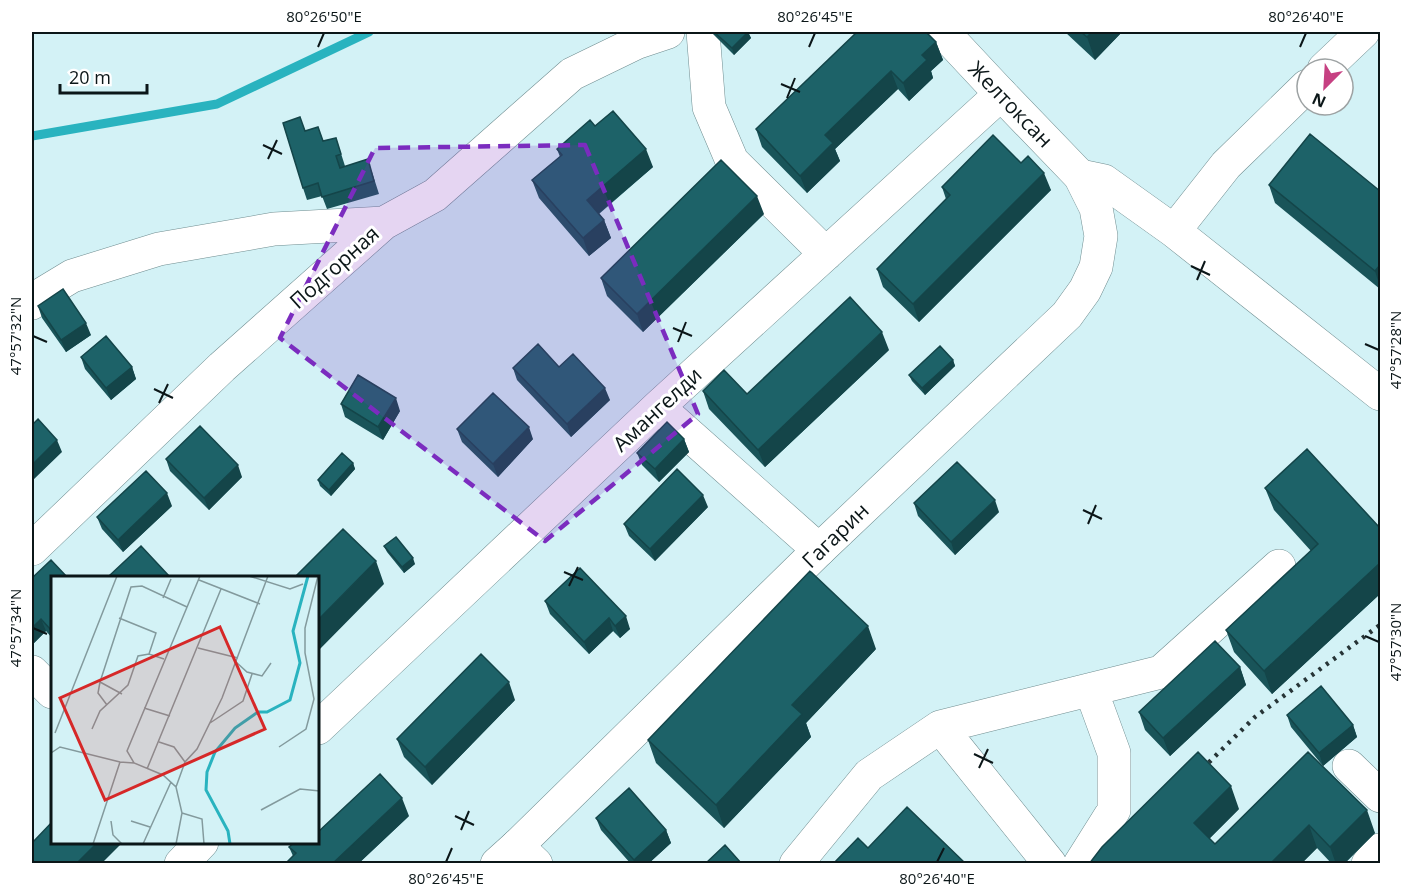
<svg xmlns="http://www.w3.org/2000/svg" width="1412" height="895" viewBox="0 0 1412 895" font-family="'Open Sans',sans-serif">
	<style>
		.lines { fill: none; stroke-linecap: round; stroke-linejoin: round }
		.stream { stroke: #29b3bf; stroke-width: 9 }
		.minor-casing { stroke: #6f8d90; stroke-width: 34 }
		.major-casing { stroke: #6f8d90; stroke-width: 34 }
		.minor { stroke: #fff; stroke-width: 33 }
		.major { stroke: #fff; stroke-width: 33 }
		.rail { stroke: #263436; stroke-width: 4.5; stroke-dasharray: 3 6; stroke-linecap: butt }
		.wall { fill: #195459 }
		.shaded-wall { fill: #144549 }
		.building { fill: #1d6268; stroke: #144549; stroke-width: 1.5 }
		.marked { fill: #7b2cbf; fill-opacity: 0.2; stroke: #7b2cbf; stroke-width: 4.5; stroke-dasharray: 12 8; stroke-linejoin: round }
		.ticks { fill: none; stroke: #0b1618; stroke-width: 2 }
		.labels { text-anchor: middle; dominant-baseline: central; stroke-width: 6; stroke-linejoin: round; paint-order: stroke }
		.street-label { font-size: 21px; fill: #0b1618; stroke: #fff }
		.inset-river { fill: none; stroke: #29b3bf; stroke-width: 3 }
		.inset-road { fill: none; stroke: #839a9d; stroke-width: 1.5 }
		.view { fill: #d62828; fill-opacity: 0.15; stroke: #d62828; stroke-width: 3 }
		.inset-edge { fill: none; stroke: #0b1618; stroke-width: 3 }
		.neatline { fill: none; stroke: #0b1618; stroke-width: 2 }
		.ticks-label { font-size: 15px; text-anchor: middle; fill: #0b1618 }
	</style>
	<rect width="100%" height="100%" fill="#d3f2f6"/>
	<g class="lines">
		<path class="stream" d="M32,136L217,104L369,32"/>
		<defs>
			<path id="minor" d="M703,32L709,107L732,161L826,254
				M1324,69L1363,32
				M1080,176L1104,181L1174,231L1226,165L1307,86
				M1174,231L1380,394
				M32,303L34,299L72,276L159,249L274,229L384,223
				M658,407L819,550
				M32,549L222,367L384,223L435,195L572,74L638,42L668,32
				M32,672L52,692
				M940,727L1050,864
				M318,728L658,407L1001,94
				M1349,766L1380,796
				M517,846L536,864
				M181,864L202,842
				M796,864L869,775L940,727L1161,672L1279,566
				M1080,864L1114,810V753L1091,690
				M1368,864L1380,850"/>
			<path id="major" d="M497,864L517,846L819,550L1067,315L1085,290L1096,267L1101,236L1096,208L1080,176L1001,94L943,32"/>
		</defs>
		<use href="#minor" class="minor-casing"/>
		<use href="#major" class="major-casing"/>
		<use href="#minor" class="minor"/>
		<use href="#major" class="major"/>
		<path class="rail" d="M1196,775L1255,717L1380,625"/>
	</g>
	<path class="wall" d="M712,32H748L751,38L734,55L713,34Z
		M1065,32H1122L1095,60Z
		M936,42L943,60L931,71L933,78L909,101L898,89L835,149L840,161L807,193L762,147L756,129Z
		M595,126L653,167L599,214L604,220L611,238L589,256L539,198L532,180L560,157L557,149Z
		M305,131L323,141L336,138L345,166L372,172L379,194L327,209L322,196L307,200L303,188Z
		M1021,163L1051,190L919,322L883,287L877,269L946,199L942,187Z
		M1269,185L1380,191V289L1275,203Z
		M764,214L643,332L607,296L601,278Z
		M38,306L91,335L66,352L42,318Z
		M889,350L765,467L709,409L703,391L747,394Z
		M81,357L132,367L136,379L111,400L85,369Z
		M953,360L955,366L925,395L912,381L909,375Z
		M559,367L610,400L571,437L517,380L513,368Z
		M341,404L400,411L383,440L345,417Z
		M457,429L533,439L498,477L462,442Z
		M684,439L689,452L659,482L642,465L637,453Z
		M166,459L242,477L209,510L170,471Z
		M353,463L355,469L331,496L320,486L318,480Z
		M1265,488L1380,528V594L1272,694L1234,652L1226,630L1311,551L1274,510Z
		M914,503L999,512L955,555L918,516Z
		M172,506L123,552L102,529L97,517Z
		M708,507L655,561L629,536L624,524Z
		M384,546L415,564L404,573L387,552Z
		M580,568L630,629L620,638L613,631L589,654L550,614L545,601Z
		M52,577V638L46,631L32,645Z
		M876,649L806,723L811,737L724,828L656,763L648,740Z
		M1240,667L1246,685L1170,756L1145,730L1139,712Z
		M515,700L432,785L404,757L397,739Z
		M1287,715L1353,725L1357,737L1323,766L1291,727Z
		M1308,752L1375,833L1344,864H1332L1317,848L1301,864H1089L1239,809L1209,839L1215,844Z
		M409,816L358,864H285L293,856L289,847Z
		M596,818L666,830L671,843L648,864H631L601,830Z"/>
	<path class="shaded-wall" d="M748,32L751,38L734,55L732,48Z
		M1092,32H1122L1095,60L1087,37Z
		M936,42L943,60L931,71L933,78L909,101L903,83L922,55Z
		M891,71L898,89L835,149L840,161L807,193L800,176L825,135Z
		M646,149L653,167L593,218L587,200Z
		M1044,173L1051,190L919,322L913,304Z
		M757,196L764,214L643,332L637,314Z
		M604,220L611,238L589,256L583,238Z
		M1380,265V287L1375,271Z
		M86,323L91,335L66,352L61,340Z
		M882,332L889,350L765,467L758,450Z
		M953,360L955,366L925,395L922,388Z
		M132,367L136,379L111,400L106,388Z
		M605,388L610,400L571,437L567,424Z
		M396,398L400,411L383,440L378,427Z
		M529,427L533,439L498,477L493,464Z
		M684,439L689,452L659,482L655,469Z
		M57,440L62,452L32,481V465Z
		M353,463L355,469L331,496L329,490Z
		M238,465L242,477L209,510L204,498Z
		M167,493L172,506L123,552L118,540Z
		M703,495L708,507L655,561L650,549Z
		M995,500L999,512L955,555L951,542Z
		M413,558L415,564L404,573L402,567Z
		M376,561L384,584L318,651V620Z
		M1380,563V594L1272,694L1264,671Z
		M626,616L630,629L620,638L615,626Z
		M609,618L613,631L589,654L584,642Z
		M41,619L46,631L32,645V628Z
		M868,626L876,649L806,723L811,737L724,828L716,805L792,705Z
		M1240,667L1246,685L1170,756L1163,738Z
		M509,682L515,700L432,785L425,767Z
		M1353,725L1357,737L1323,766L1319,753Z
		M1231,786L1239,809L1202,846L1194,823Z
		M402,798L409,816L358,864H332Z
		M1367,810L1375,833L1344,864H1336L1330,847Z
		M1309,825L1317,848L1301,864H1270Z
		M666,830L671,843L648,864H635L634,860Z
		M97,843H122L101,864H76Z"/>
	<path class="building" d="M714,32H748L732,48Z
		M857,32H926L936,42L922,55L927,60L903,83L891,71L825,135L833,143L800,176L756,129Z
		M1081,32H1092L1087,37Z
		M613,111L646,149L587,200L604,220L583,238L532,180L562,155L557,149L590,120L595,126Z
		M300,117L305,131L318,127L323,141L336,138L341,154L336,156L340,168L368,159L374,181L322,197L318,183L303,188L283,123Z
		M1310,134L1380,191V265L1375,271L1269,185Z
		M993,135L1021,163L1028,156L1044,173L913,304L877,269L950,195L942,187Z
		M721,160L757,196L637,314L601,278Z
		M63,289L86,323L61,340L38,306Z
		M850,297L882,332L758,450L703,391L724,370L747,394Z
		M106,336L132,367L106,388L81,357Z
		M538,344L559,367L573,354L605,388L567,424L513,368Z
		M940,346L953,360L922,388L909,375Z
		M358,375L396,398L378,427L341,404Z
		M493,393L529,427L493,464L457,429Z
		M38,419L57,440L32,465V425Z
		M667,422L684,439L655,469L637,453Z
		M200,426L238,465L204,498L166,459Z
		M1307,449L1380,528V563L1264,671L1226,630L1318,544L1265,488Z
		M342,453L353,463L329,490L318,480Z
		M957,462L995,500L951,542L914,503Z
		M677,469L703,495L650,549L624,524Z
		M146,471L167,493L118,540L97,517Z
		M343,529L376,561L318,620V577H295Z
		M396,537L413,558L402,567L384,546Z
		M141,546L170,577H110L109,576Z
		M51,560L67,577H52V631L41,619L32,628V578Z
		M580,568L626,616L615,626L609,618L584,642L545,601Z
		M810,571L868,626L792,705L802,714L716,805L648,740Z
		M1215,641L1240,667L1163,738L1139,712Z
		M481,654L509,682L425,767L397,739Z
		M1321,686L1353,725L1319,753L1287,715Z
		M1198,752L1231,786L1194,823L1215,844L1308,752L1367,810L1330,847L1309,825L1270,864H1089L1102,847Z
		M380,774L402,798L332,864H285L296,853L289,847L294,843H318V832Z
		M629,788L666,830L634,860L596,818Z
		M907,807L966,864H833L858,838L868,848Z
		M52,822V843H97L76,864H32V843Z
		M725,845L741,863L740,864H705Z"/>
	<path class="marked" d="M585,145L698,414L545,541L280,338L375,148Z"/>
	<path class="ticks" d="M318,47L324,33M809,47L815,33M1300,47L1306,33M781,84L800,92M787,98L795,78M263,145L282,154M268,159L277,140M1191,266L1210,275M1197,280L1205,261M673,328L692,336M33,336L47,342M678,342L686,322M1365,344L1379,350M154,389L173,398M159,403L168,384M1083,510L1102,519M1088,524L1096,505M564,572L583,580M569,586L578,567M33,628L47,634M1365,636L1379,642M974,754L993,763M979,768L988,749M455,816L474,825M461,830L469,811M446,862L452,848M937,862L944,848"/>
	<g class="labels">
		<g class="street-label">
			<text transform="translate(1011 104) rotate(46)">Желтоксан</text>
			<text transform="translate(334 267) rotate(-42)">Подгорная</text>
			<text transform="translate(657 409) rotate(-43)">Амангелди</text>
			<text transform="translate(835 535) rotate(-44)">Гагарин</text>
		</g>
	</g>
	<g transform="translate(51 576)">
		<rect width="268" height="268" fill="#d3f2f6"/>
		<path class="inset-river" d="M179,268L177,255L155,214L156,196L164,176L184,152L207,136H216L239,124L249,87L242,55L257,0"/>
		<path class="inset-road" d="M198,0L239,13L252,8M148,4L209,28M112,22L120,3M68,42L105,57L98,78M147,72L187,82M185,86L196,96L211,100L220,87M49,106L71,118M56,129L47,117L49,106L80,11L91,10L136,31M93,132L119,140M159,147L192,125L201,98M41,153L49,135L77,109L87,80L98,78L113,83M4,157L66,0M108,166L123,171L134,186M228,171L255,153L263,123L254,77V52L267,0M0,177L9,171L69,186M96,193L170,13M125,211L134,186L146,173L171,122L217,0M210,234L249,213L269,215M131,237L151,243L153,268M60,245L62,259L71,268M80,245L99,251M42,268L69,186L83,187M92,268L120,206M125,268L131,237L125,211L112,199L83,187L76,175L149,0"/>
		<path class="view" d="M169,51L214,153L54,224L9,122Z"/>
		<rect width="268" height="268" class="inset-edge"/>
	</g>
	<rect width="1412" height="895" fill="none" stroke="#ffffff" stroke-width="66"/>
	<g transform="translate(1325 87) rotate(204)"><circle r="28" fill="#ffffff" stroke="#9da2a3" stroke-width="1.5"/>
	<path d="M0-4.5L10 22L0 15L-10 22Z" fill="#c64082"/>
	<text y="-9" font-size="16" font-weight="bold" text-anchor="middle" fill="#0b1618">N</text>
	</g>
	<path d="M60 84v9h87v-9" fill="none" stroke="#0b1618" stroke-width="3"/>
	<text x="69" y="84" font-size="18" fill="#0b1618" stroke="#ffffff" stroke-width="4.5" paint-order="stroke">20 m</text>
	<rect x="33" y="33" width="1346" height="829" class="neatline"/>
	<g class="ticks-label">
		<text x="324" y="22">80°26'50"E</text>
		<text x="815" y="22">80°26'45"E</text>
		<text x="1306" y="22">80°26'40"E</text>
		<text transform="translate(16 336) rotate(-90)" y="5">47°57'32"N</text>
		<text transform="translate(1396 350) rotate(-90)" y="5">47°57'28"N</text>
		<text transform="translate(16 628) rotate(-90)" y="5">47°57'34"N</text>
		<text transform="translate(1396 642) rotate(-90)" y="5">47°57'30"N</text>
		<text x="446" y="884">80°26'45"E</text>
		<text x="937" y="884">80°26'40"E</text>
	</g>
</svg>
